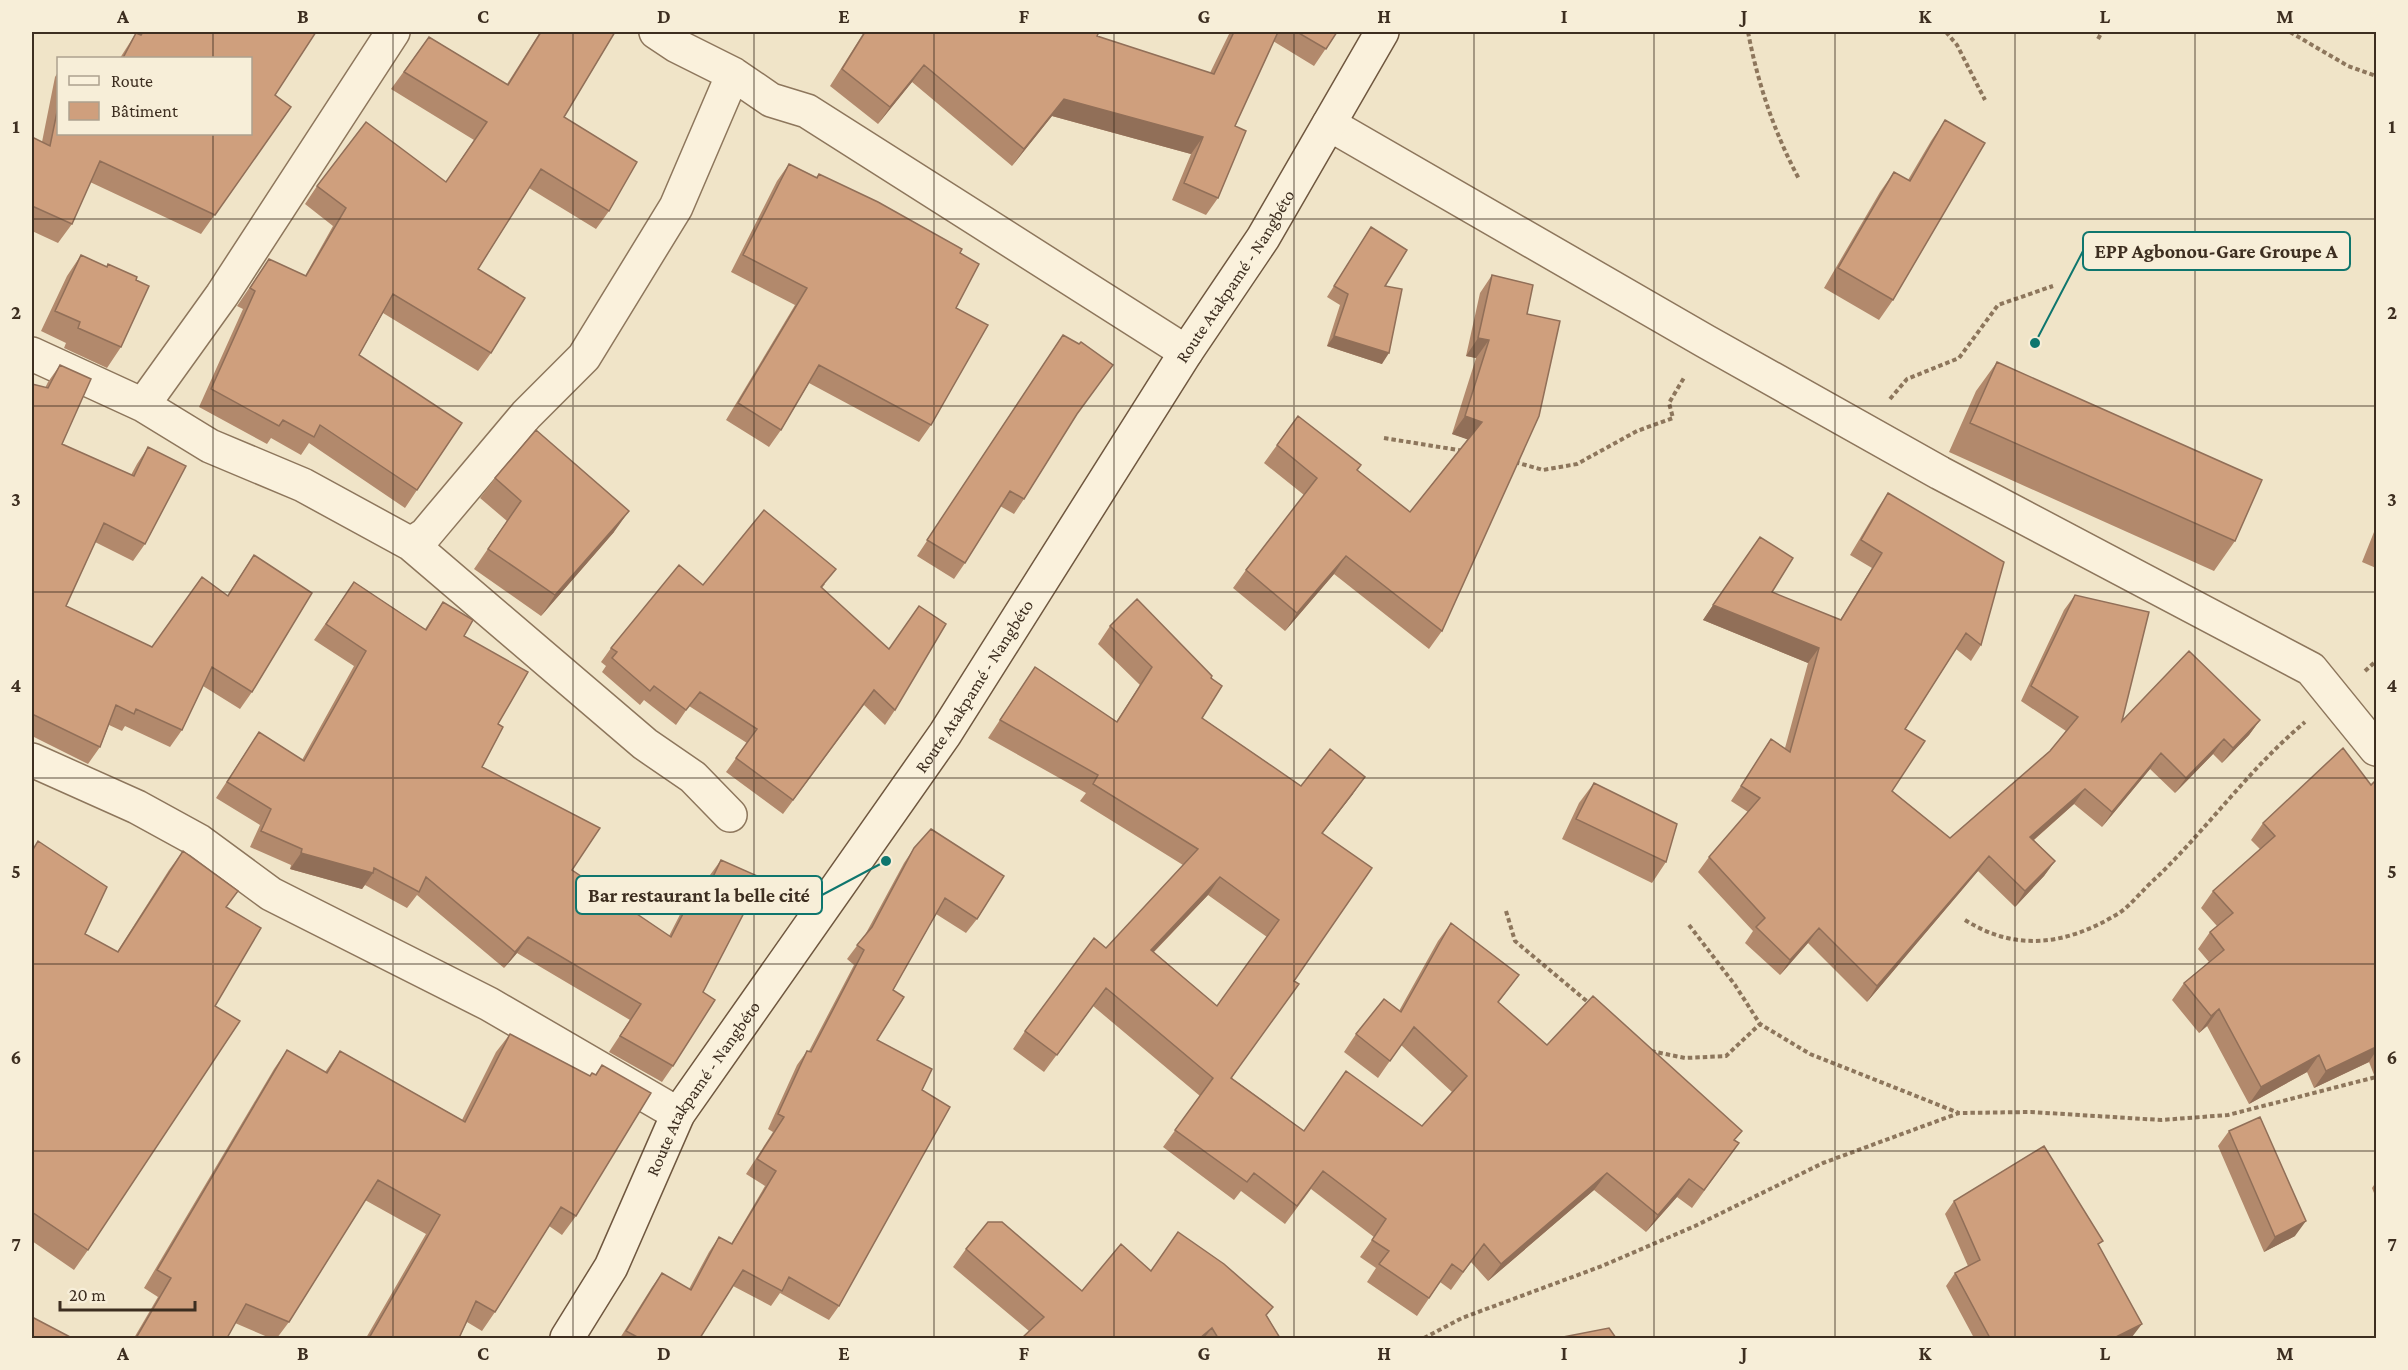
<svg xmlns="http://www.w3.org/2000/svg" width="2408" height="1370" viewBox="0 0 2408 1370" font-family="'Crimson Pro',serif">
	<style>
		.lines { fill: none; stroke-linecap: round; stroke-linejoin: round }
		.street-casing { stroke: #8d765c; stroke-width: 36 }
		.secondary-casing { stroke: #6f573f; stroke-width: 36 }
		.path { stroke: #8d765c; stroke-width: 4; stroke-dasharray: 4.5 3; stroke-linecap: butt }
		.street { stroke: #faf1dc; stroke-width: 33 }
		.secondary { stroke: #faf1dc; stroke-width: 33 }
		.wall { fill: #b2896c; fill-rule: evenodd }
		.shaded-wall { fill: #916f58 }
		.building { fill: #cf9f7d; stroke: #916f58; stroke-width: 1.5; fill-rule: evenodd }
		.grid { fill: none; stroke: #3d2e20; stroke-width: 1.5; stroke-opacity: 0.55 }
		.labels { text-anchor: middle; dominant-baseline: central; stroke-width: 4.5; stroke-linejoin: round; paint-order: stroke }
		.street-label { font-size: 18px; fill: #3d2e20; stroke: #f7eed8 }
		.leader { fill: none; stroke: #0f766e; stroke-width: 2 }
		.callout-dot { fill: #0f766e; stroke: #f7eed8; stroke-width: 2 }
		.callout { fill: #f7eed8; stroke: #0f766e; stroke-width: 2 }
		.callout-label { font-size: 20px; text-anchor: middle; font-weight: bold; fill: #3d2e20 }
		.neatline { fill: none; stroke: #3d2e20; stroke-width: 2 }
		.grid-label { font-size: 20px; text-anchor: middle; font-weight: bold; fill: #3d2e20 }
	</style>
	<rect width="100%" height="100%" fill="#f0e4c8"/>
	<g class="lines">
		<defs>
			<path id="street" d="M656,32L677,46L733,74L771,100L807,111L1186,352
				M1329,124L1705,341L1940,473L2311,669L2376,749
				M32,354L143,405L210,446L303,485L411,544L645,744L693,777L730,815
				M143,405L222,295L393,32
				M411,544L425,535L526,415L584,357L676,207L733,74
				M32,760L137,807L199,841L271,894L489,1004L678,1114"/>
			<g id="secondary">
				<path id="s1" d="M567,1338L611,1267L678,1114L945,734L1186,352L1263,238L1382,32"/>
			</g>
		</defs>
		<use href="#street" class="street-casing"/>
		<use href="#secondary" class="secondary-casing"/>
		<path class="path" d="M1748,32C1758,84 1774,132 1799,179
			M1946,32L1957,45L1985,100
			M2290,32L2348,66L2376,76
			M2098,39L2102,32
			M1890,399L1907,379L1959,358L1998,305L2053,286
			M1384,438L1464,451
			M1515,462L1543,470L1577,464L1637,431L1673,418L1669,403L1685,376
			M2365,671L2376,661
			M1506,911L1515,941L1589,1003
			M1965,920C2016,952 2065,945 2116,915C2130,907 2143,889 2156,878C2208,828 2250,768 2305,722
			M1689,925L1735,985L1760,1024L1810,1054L1959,1113
			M1651,1051L1685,1058L1726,1056L1760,1024
			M1424,1338L1462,1318L1602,1266L1695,1226L1823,1163L1959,1113L2031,1112L2161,1120L2228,1115L2376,1077"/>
		<use href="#street" class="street"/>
		<use href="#secondary" class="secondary"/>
	</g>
	<path class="wall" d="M140,32H316L275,95L291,107L201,234L90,182L72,224L58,243L32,231V137L42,142L55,77L58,72V134L250,58H120L136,33L139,34Z
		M540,32H615L564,117L609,211L596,229L529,188L478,269L491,353L478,371L383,313L359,355L417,490L405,508L309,443L301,455L271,438L267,444L199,407L243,309L237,306L269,259L305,276L333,226L305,204L317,186L446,182L474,140L391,89L429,37L507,84Z
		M864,32H1099L1097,36L1210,73L1230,32H1337L1314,66L1273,41L1235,126L1218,198L1206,215L1172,200L1191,154L1052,116L1012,166L912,82L878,124L830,86Z
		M1945,120L1893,300L1879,320L1824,288L1880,192L1894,172L1908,180L1931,141Z
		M789,164L816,177L819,174L960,253L956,308L931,425L919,442L809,383L781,430L769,447L726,420L795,305L731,272L777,181Z
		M1371,227L1385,286L1382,364L1327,346L1340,305L1327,297Z
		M81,255L106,267L108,264L136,280L121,347L107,368L64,348L66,343L41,331L67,276Z
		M1492,275L1533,285L1442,631L1429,649L1334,574L1285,631L1233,588L1246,570L1304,495L1264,463L1298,416L1357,470L1410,512L1468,439L1452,434L1476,358L1466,356L1480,293Z
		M1063,335L1074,418L1024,499L1014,514L1000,506L965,563L954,579L917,556Z
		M1997,362L2235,541L2214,571L1949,452L1976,391Z
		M60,365L62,444L131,475L137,464L148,447L145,544L133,561L95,542L66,606L152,647L227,596L254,555L252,692L240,709L203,686L182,730L170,747L125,726L122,731L109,725L100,747L88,764L32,736V384L45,388L48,382Z
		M495,478L614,532L541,616L474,569L507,521L480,498Z
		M1888,493L1981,645L1971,661L1956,649L1905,729L1892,791L1950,838L2050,751L2066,731L2021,701L2064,610L2075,595L2122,721L2260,720L2249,735L2222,763L2213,754L2175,793L2150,769L2102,827L2074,804L2034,840L2055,861L2044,876L2015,907L1978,871L1867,1002L1808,943L1780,975L1745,943L1753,931L1698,872L1709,857L1748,812L1731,801L1761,755L1771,739L1785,748L1808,663L1703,620L1760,537L1772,592L1840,620L1872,568L1850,555L1878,508Z
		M2376,527V568L2362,562Z
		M354,582L425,629L443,602L464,636L498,724L482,767L572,870L669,936L690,895L701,879L707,882L710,875L721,860L703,992L673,1066L662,1082L609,1052L630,1020L517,953L504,968L417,895L407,908L365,885L362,889L290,869L291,865L250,847L260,825L216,798L259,732L302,760L354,666L314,640Z
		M825,584L822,588L895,710L885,725L864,705L783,814L726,772L747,743L689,706L676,725L644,700L640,705L602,672L606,666L601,662L611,648L703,585Z
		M1110,626L1211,679L1202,718L1301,786L1353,794L1322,833L1294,981L1232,1078L1304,1131L1422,1126L1452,1092L1401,1045L1378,1078L1344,1052L1356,1034L1399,1011L1438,941L1451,923L1519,975L1498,1003L1547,1045L1735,1141L1726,1161L1692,1208L1677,1197L1646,1232L1594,1190L1488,1281L1471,1262L1451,1290L1440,1282L1417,1316L1367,1282L1376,1268L1360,1257L1374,1237L1311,1189L1285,1224L1241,1191L1234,1200L1163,1147L1200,1096L1093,1006L1044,1072L1013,1049L1025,1031L1106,948L1183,865L1080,801L1086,793L988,738L1035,667L1116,722L1140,685L1098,644ZM1208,895L1267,937L1217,1006L1154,952Z
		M2376,780V1080L2369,1062L2314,1088L2307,1072L2249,1104L2207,1026L2199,1033L2172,1000L2184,983L2209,962L2198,949L2210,932L2217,926L2201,908L2213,891L2260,849L2251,840L2263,823L2371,785Z
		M1594,783L1666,862L1652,883L1562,839L1579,803Z
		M914,848L977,919L966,933L936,914L893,990L877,1040L922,1090L839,1306L829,1320L780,1293L771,1306L733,1286L700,1338H620L652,1287L662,1273L689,1289L709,1252L719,1237L731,1244L765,1186L746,1174L773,1132L768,1129L797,1065L807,1051H809L854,965L847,959L865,935L904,863Z
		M32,850L85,934L117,952L169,870L183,851L227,907L215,1006L88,1250L74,1270L32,1241Z
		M510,1034L590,1076L595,1075L602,1065L576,1216L562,1235L549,1226L495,1312L482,1331L467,1322L459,1338H366L426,1234L365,1200L289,1322L277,1338H270L235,1323L227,1338H134L158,1297L144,1288L274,1069L287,1050L325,1072L340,1051L462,1120L496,1052Z
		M2229,1131L2295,1236L2264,1252L2218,1146Z
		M2376,1182V1198L2372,1188Z
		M1954,1201L2099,1246L2132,1337L2130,1338H1974L1946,1286L1955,1273L1968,1266L1945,1214Z
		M966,1249L1082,1291L1151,1271L1267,1316L1280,1338H1022L1029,1331L953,1267Z"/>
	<path class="shaded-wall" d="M924,65L912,82L878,124L890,107Z
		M1064,99L1203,137L1191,154L1052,116L1012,166L1024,149Z
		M1334,336L1389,353L1382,364L1327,346Z
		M1478,338L1489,340L1476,358L1466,356Z
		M1465,416L1482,422L1469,440L1452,434Z
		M629,511L614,532L541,616L555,595Z
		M1346,556L1334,574L1285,631L1297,613Z
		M1713,605L1819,648L1808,663L1703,620Z
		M2260,720L2249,735L2222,763L2233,748Z
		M2224,739L2213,754L2175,793L2186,778Z
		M2161,753L2150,769L2102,827L2112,812Z
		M1365,777L1353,794L1309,851L1322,833Z
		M2085,789L2074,804L2020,852L2030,837Z
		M301,853L373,873L362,889L290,869Z
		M1989,856L1978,871L1867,1002L1877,986Z
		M2055,861L2044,876L2015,907L2025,891Z
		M1220,877L1208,895L1139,967L1151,950Z
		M1819,928L1808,943L1780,975L1790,960Z
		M528,937L517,953L504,968L515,952Z
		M2219,1009L2207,1026L2199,1033L2211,1016Z
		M2376,1047V1051L2369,1062L2314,1088L2326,1071Z
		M2319,1055L2307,1072L2249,1104L2261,1087Z
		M1607,1173L1594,1190L1488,1281L1501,1264Z
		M1689,1179L1677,1197L1646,1232L1658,1215Z
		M2306,1221L2295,1236L2264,1252L2275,1237Z
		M2142,1324L2132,1337L2130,1338H2114Z
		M1212,1328L1204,1338H1200Z"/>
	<path class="building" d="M143,32H316L275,95L291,107L215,215L100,161L72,224L32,206V137L50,146L58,107V134H250V58H123L136,33L141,35Z
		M541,32H615L564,117L637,162L609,211L541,169L478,269L525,298L491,353L393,294L359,355L462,423L417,490L320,425L314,437L283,420L279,426L211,389L255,291L250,288L269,259L306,276L346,208L317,186L366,122L446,182L487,122L404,72L429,37L508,85Z
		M865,32H1099L1097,36L1214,74L1234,32H1278L1235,126L1246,131L1218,198L1184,183L1203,137L1064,99L1024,149L924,65L890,107L842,69Z
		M1297,32H1337L1326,49Z
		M1945,120L1985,143L1893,300L1838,268L1894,172L1910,181Z
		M789,164L817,178L819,174L878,202L962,249L960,253L979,264L956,308L988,325L931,425L819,365L781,430L738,403L807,288L743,255Z
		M1371,227L1407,250L1385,286L1402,289L1389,353L1334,336L1348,294L1334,286Z
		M81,255L107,267L108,264L137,277L136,280L149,286L121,347L78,328L80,322L55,311Z
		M1492,275L1533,285L1527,314L1560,321L1539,416L1442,631L1346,556L1297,613L1246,570L1317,478L1277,445L1298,416L1361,465L1357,470L1410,512L1482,422L1465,416L1489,340L1478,338Z
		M1063,335L1079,344L1081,342L1113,365L1077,414L1024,499L1010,491L965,563L927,540Z
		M1997,362L2262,480L2235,541L1970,423Z
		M60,365L91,379L62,444L134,476L148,447L186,466L145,544L104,523L66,606L152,647L202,577L228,596L254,555L312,593L252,692L212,667L182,730L136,709L134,714L116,705L100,747L32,714V384L48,388Z
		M536,430L629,511L555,595L488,549L521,501L495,478Z
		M1888,493L2004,562L1981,645L1966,633L1905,729L1925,741L1892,791L1950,838L2050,751L2078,717L2031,686L2075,595L2149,612L2122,721L2189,651L2260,720L2233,748L2224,739L2186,778L2161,753L2112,812L2085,789L2030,837L2055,861L2025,891L1989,856L1877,986L1819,928L1790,960L1756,927L1765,918L1709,857L1760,798L1741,786L1771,739L1790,752L1819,648L1713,605L1760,537L1793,558L1772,592L1841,620L1882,553L1861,540Z
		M764,510L836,569L821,587L889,649L919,606L946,624L895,710L874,690L793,800L736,758L757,729L700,692L686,710L654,686L650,691L612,658L617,652L611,648L679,565L703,585Z
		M354,582L426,630L443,602L473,620L464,636L528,672L498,724L503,727L482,767L600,828L572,870L671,937L701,879L710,883L721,860L762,878L703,992L715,1000L673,1066L620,1036L641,1004L528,937L515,952L426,877L419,892L374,868L373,873L301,853L302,849L261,831L271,809L227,782L259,732L304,761L366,651L326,624Z
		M1137,599L1212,676L1211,678L1222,686L1202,718L1301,786L1330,749L1365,777L1322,833L1372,868L1294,981L1299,984L1231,1078L1304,1131L1346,1071L1422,1126L1467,1076L1414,1027L1390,1061L1356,1034L1384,999L1401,1012L1451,923L1519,975L1498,1002L1547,1045L1593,996L1742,1131L1734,1140L1739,1143L1704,1190L1689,1179L1658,1215L1607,1173L1501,1264L1484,1244L1463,1272L1452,1264L1429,1298L1379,1264L1389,1251L1372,1240L1386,1219L1323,1171L1297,1206L1254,1173L1247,1182L1175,1130L1213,1078L1106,988L1057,1055L1025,1031L1094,938L1106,948L1198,849L1093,784L1098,775L1000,720L1035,667L1117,722L1152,667L1110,626ZM1220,877L1279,920L1217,1006L1151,950Z
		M2343,748L2371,785L2376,780V1047L2326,1071L2319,1055L2261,1087L2219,1009L2211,1016L2184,983L2224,950L2210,932L2233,913L2213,891L2275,836L2263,823Z
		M1594,783L1677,824L1666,862L1576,819Z
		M931,829L1004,876L977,919L945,898L893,990L904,997L877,1040L932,1069L922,1090L950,1107L839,1306L789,1277L782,1291L743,1270L700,1338H639L626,1331L662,1273L691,1290L719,1237L732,1244L776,1171L757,1159L784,1117L778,1114L807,1051L811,1052L864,950L857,945L872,927L914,848Z
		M38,841L107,887L85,934L118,952L183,851L238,891L226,907L261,928L215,1006L240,1021L88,1250L32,1212V851Z
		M510,1034L590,1076L592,1073L596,1075L602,1065L651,1093L576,1216L561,1207L495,1312L476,1301L459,1338H369L440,1215L378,1180L289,1322L246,1304L227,1338H136L171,1278L157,1270L287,1050L327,1073L340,1051L465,1122Z
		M2260,1117L2306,1221L2275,1237L2229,1131Z
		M2044,1146L2103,1241L2098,1244L2142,1324L2114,1338H1990L1955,1273L1980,1260L1954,1201Z
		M988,1222H1002L1082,1291L1121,1244L1151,1271L1178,1232L1224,1264L1273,1307L1266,1315L1280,1338H1218L1212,1328L1200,1338H1022L1044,1317L966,1249Z
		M32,1317L72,1338H32Z
		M1609,1328L1616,1338H1558Z"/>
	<path class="grid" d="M213,32V58M393,32V1338M573,32V1338M754,32V1338M934,32V1338M1114,32V1338M1294,32V1338M1474,32V1338M1654,32V1338M1835,32V1338M2015,32V1338M2195,32V1338M213,134V1338M32,219H2376M32,406H2376M32,592H2376M32,778H2376M32,964H2376M32,1151H2376"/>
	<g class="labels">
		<g class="street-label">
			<text stroke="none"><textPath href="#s1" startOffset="1257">Route Atakpamé - Nangbéto</textPath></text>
			<text stroke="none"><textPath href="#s1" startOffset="771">Route Atakpamé - Nangbéto</textPath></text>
			<text stroke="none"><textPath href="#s1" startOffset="285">Route Atakpamé - Nangbéto</textPath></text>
		</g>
	</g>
	<path class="leader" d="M2035 343L2083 251M886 861L822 895"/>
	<g class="callout-dot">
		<circle cx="2035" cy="343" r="6"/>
		<circle cx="886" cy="861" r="6"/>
	</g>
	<g class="callout">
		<rect x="2083" y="232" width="267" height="38" rx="6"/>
		<rect x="576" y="876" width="246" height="38" rx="6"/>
	</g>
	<g class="callout-label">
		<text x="2216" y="258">EPP Agbonou-Gare Groupe A</text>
		<text x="699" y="902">Bar restaurant la belle cité</text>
	</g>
	<rect width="2408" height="1370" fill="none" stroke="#f7eed8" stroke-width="66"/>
	<rect x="57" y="57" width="195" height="78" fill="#f7eed8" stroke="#ada18e" stroke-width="1.5"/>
	<rect x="69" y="76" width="30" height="9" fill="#faf1dc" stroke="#ada18e" stroke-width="1.5"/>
	<text x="111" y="87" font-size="18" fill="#3d2e20">Route</text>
	<rect x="69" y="102" width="30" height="18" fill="#cf9f7d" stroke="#ada18e" stroke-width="1.5"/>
	<text x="111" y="117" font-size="18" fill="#3d2e20">Bâtiment</text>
	<path d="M60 1301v9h135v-9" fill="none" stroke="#3d2e20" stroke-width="3"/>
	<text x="69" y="1301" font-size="18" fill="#3d2e20" stroke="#f7eed8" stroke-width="4.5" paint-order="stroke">20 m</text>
	<rect x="33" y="33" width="2342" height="1304" class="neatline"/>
	<g class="grid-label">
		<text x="123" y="23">A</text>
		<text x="303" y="23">B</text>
		<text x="483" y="23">C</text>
		<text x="664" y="23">D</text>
		<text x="844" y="23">E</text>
		<text x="1024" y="23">F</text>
		<text x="1204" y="23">G</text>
		<text x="1384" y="23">H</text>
		<text x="1564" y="23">I</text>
		<text x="1744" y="23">J</text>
		<text x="1925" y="23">K</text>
		<text x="2105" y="23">L</text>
		<text x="2285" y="23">M</text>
		<text x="16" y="133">1</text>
		<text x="2392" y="133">1</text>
		<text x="16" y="319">2</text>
		<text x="2392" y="319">2</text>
		<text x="16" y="506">3</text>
		<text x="2392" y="506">3</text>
		<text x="16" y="692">4</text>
		<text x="2392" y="692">4</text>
		<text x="16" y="878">5</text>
		<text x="2392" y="878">5</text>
		<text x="16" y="1064">6</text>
		<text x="2392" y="1064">6</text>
		<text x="16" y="1251">7</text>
		<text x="2392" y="1251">7</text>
		<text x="123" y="1360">A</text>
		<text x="303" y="1360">B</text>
		<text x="483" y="1360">C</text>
		<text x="664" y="1360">D</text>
		<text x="844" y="1360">E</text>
		<text x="1024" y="1360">F</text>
		<text x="1204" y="1360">G</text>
		<text x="1384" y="1360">H</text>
		<text x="1564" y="1360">I</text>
		<text x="1744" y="1360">J</text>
		<text x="1925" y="1360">K</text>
		<text x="2105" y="1360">L</text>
		<text x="2285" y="1360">M</text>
	</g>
</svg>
